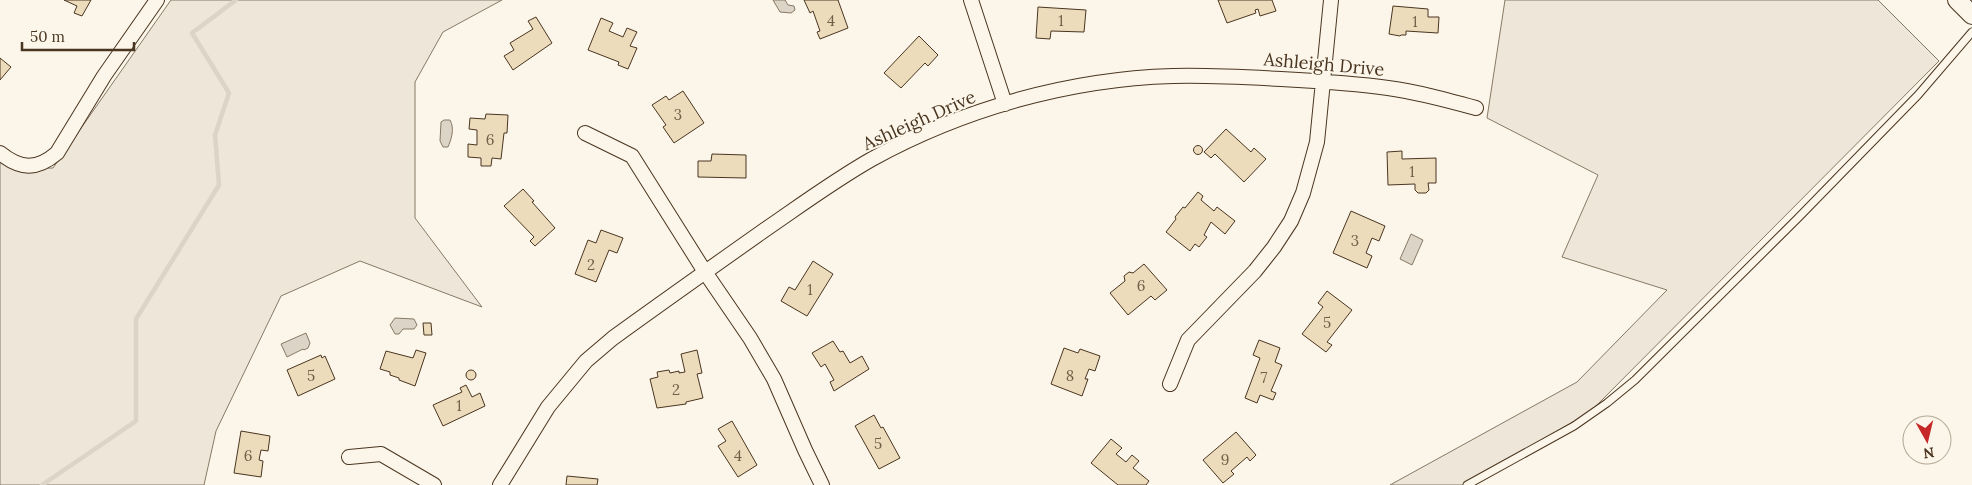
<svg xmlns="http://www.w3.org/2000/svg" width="1972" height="485" viewBox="0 0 1972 485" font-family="Lora,serif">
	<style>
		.green { fill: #ede6d9; stroke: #887966 }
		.water { fill: #dcd4c6; stroke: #887966 }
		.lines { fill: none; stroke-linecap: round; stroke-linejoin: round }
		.stream { stroke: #dcd4c6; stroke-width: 4.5 }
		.building { fill: #ecdcbc; stroke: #4a3520 }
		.service-casing { stroke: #4a3520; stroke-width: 9 }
		.minor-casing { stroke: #4a3520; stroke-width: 16 }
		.tertiary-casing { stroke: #4a3520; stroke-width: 20 }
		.service { stroke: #fbf6e9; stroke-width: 7 }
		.minor { stroke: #fbf6e9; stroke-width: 14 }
		.tertiary { stroke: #fbf6e9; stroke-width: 18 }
		.labels { text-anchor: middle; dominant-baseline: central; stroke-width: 4; stroke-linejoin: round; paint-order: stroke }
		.number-label { font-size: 15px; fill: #725f47 }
		.street-label { font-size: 18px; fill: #4a3520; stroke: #fbf6e9 }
	</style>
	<rect width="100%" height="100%" fill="#fbf6e9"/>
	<path class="green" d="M171,0H502L443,32L415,82V218L482,307L360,261L281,296L216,431L204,485H0V154L19,169L53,168Z
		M1505,0H1878L1939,61L1590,412L1464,485H1390L1577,382L1667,290L1562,257L1598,175L1487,118Z"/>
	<path class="water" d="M773,0H785L788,5L794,6L795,10L791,13L780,12Z
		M444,120H450C455,129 451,140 448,147H443L440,141L441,122Z
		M1411,234L1423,240L1412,265L1400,259Z
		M395,318L414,319L417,325L414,329H403L399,334H395L390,325Z
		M306,333L310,343L308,348L304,350L303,349L287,357L281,344Z"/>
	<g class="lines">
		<path class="stream" d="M42,485L136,421V319L219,185L215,135L229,93L192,33L236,0"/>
	</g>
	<path class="building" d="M64,0H91L82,16L74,13L77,6Z
		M804,0H838L848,28L820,39L817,32L820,31L813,11L810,13Z
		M1218,0H1272L1276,11L1260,16L1258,9L1255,10L1256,13L1227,23Z
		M1393,6L1428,9V17H1439L1438,33L1406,31V35H1401L1400,36L1389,34Z
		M1038,7L1086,10L1084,32L1051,31L1050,39L1036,38Z
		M536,17L552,43L513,70L504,56L514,50L510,43L533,29L528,21Z
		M601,18L613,23L609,31L623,37L627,28L637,32L630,46L637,48L628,69L618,65L619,62L588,50Z
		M919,36L938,55L928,66L925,63L901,88L884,73Z
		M0,58L11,67L0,80Z
		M683,91L704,123L674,143L663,127L666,125L652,105L666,96L669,100Z
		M486,114L508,115L507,133H504L501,159L492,158L491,166H481V158L468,157V144L477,145V130L469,129L470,118L485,119Z
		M1226,129L1251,152L1254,148L1266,159L1244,182L1215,154L1211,158L1204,152Z
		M1193.5 150a4.5 4.5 0 1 1 9 0a4.5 4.5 0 1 1-9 0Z
		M1402,151V159L1436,158V183H1428L1429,190L1426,193H1418L1415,190V184L1388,185L1387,152Z
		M712,154L746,155V178L698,177V161H711Z
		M523,189L534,201L532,202L555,228L535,246L530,241L534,237L504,206Z
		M1198,192L1203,196L1201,200L1214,211L1217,207L1235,221L1225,234L1211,222L1204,235L1207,237L1199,247L1195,244L1190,251L1166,232L1176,219L1175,217L1183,207L1185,208Z
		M1351,211L1385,226L1379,241L1372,238L1366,253L1372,256L1367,268L1333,253Z
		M601,230L623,238L617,253L609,250L596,282L575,274L588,240L596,243Z
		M813,261L833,274L807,316L781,301L789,287L795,290Z
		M1144,264L1167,290L1155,300L1151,296L1128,315L1110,293L1125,281L1124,276L1129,272L1133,273Z
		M1327,291L1352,310L1327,342L1332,345L1326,352L1302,334L1323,307L1318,303Z
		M423,323H431L432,335H424Z
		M1259,340L1280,348L1275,362L1282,365L1271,391L1276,393L1273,400L1260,395L1257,403L1245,398L1260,358L1253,355Z
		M833,341L840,352L843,351L850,363L862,356L869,369L834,391L830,382L834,380L825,364L821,367L812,353Z
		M1064,348L1078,353L1080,349L1100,356L1095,371L1089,369L1085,379H1088L1082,396L1051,384Z
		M416,350L426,353L415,386L399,380V378L390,375V372L380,369L386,351L413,358Z
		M697,350L702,373L697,374L703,398L686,402V404L657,408L650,379L658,377L657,372L669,370L670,373L679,371V373L685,372L681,354Z
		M321,355L322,358L325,356L335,379L298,396L287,370Z
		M466 375a5 5 0 1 1 10 0a5 5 0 1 1-10 0Z
		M466,385L472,397L480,393L485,406L443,426L433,405L462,392L460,388Z
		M874,415L881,428L883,427L900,458L879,469L855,426Z
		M732,421L757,465L738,477L718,446L726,441L718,429Z
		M241,431L270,436L268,451L261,450L259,460L263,461L261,477L234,473Z
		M1236,432L1256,455L1250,461L1247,457L1231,471L1234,474L1223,483L1203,460Z
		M1111,439L1122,448L1116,454L1126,462L1132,455L1139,461L1133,468L1149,481L1146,485H1118L1091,463Z
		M567,476L598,479L597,485H566Z"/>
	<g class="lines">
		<defs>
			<path id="service" d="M1467,485L1574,426L1607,403L1635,380L1798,218L1918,95L1972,32"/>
			<path id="minor" d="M971,0L1005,104
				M585,133L632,156L705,272L750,338L774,379L805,450L822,485
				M0,153C21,170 37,170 57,153L104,76L157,0
				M1170,384L1188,340L1255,271L1274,247L1291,221L1303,193L1317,142L1331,0
				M349,457L381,454L434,485
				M500,485L548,407L586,361L613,338C664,301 715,265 766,229C801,205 835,180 872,159C963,109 1069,79 1173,76C1209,75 1245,77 1281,79C1317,81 1353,83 1388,88C1418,92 1447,100 1476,108"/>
			<path id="tertiary" d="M1957,0L1972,15"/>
		</defs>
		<use href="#service" class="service-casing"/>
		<use href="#minor" class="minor-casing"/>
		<use href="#tertiary" class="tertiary-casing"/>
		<use href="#service" class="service"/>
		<use href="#minor" class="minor"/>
		<use href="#tertiary" class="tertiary"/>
	</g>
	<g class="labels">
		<g class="number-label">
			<text x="831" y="20">4</text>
			<text x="1061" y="20">1</text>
			<text x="1415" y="21">1</text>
			<text x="678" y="114">3</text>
			<text x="490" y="139">6</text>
			<text x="1412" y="171">1</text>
			<text x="1355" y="240">3</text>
			<text x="591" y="264">2</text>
			<text x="1141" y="285">6</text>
			<text x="810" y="289">1</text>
			<text x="1327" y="322">5</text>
			<text x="311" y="375">5</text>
			<text x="1070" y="375">8</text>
			<text x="1264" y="377">7</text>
			<text x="676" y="389">2</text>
			<text x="459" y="405">1</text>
			<text x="878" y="443">5</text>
			<text x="248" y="455">6</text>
			<text x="738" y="455">4</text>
			<text x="1225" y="459">9</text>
		</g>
		<g class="street-label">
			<text transform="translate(1324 64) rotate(5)">Ashleigh Drive</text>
			<text transform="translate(919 120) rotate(-24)">Ashleigh Drive</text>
		</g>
	</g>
	<g transform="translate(1927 440) rotate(172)"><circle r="24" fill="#fbf6e9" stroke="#b4a999"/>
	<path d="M0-4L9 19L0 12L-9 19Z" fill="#c62828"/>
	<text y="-8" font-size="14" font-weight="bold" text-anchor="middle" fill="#4a3520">N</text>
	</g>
	<path d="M22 42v8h112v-8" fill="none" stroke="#4a3520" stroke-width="2.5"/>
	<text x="30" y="42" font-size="15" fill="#4a3520" stroke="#fbf6e9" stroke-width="4" paint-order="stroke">50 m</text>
</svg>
